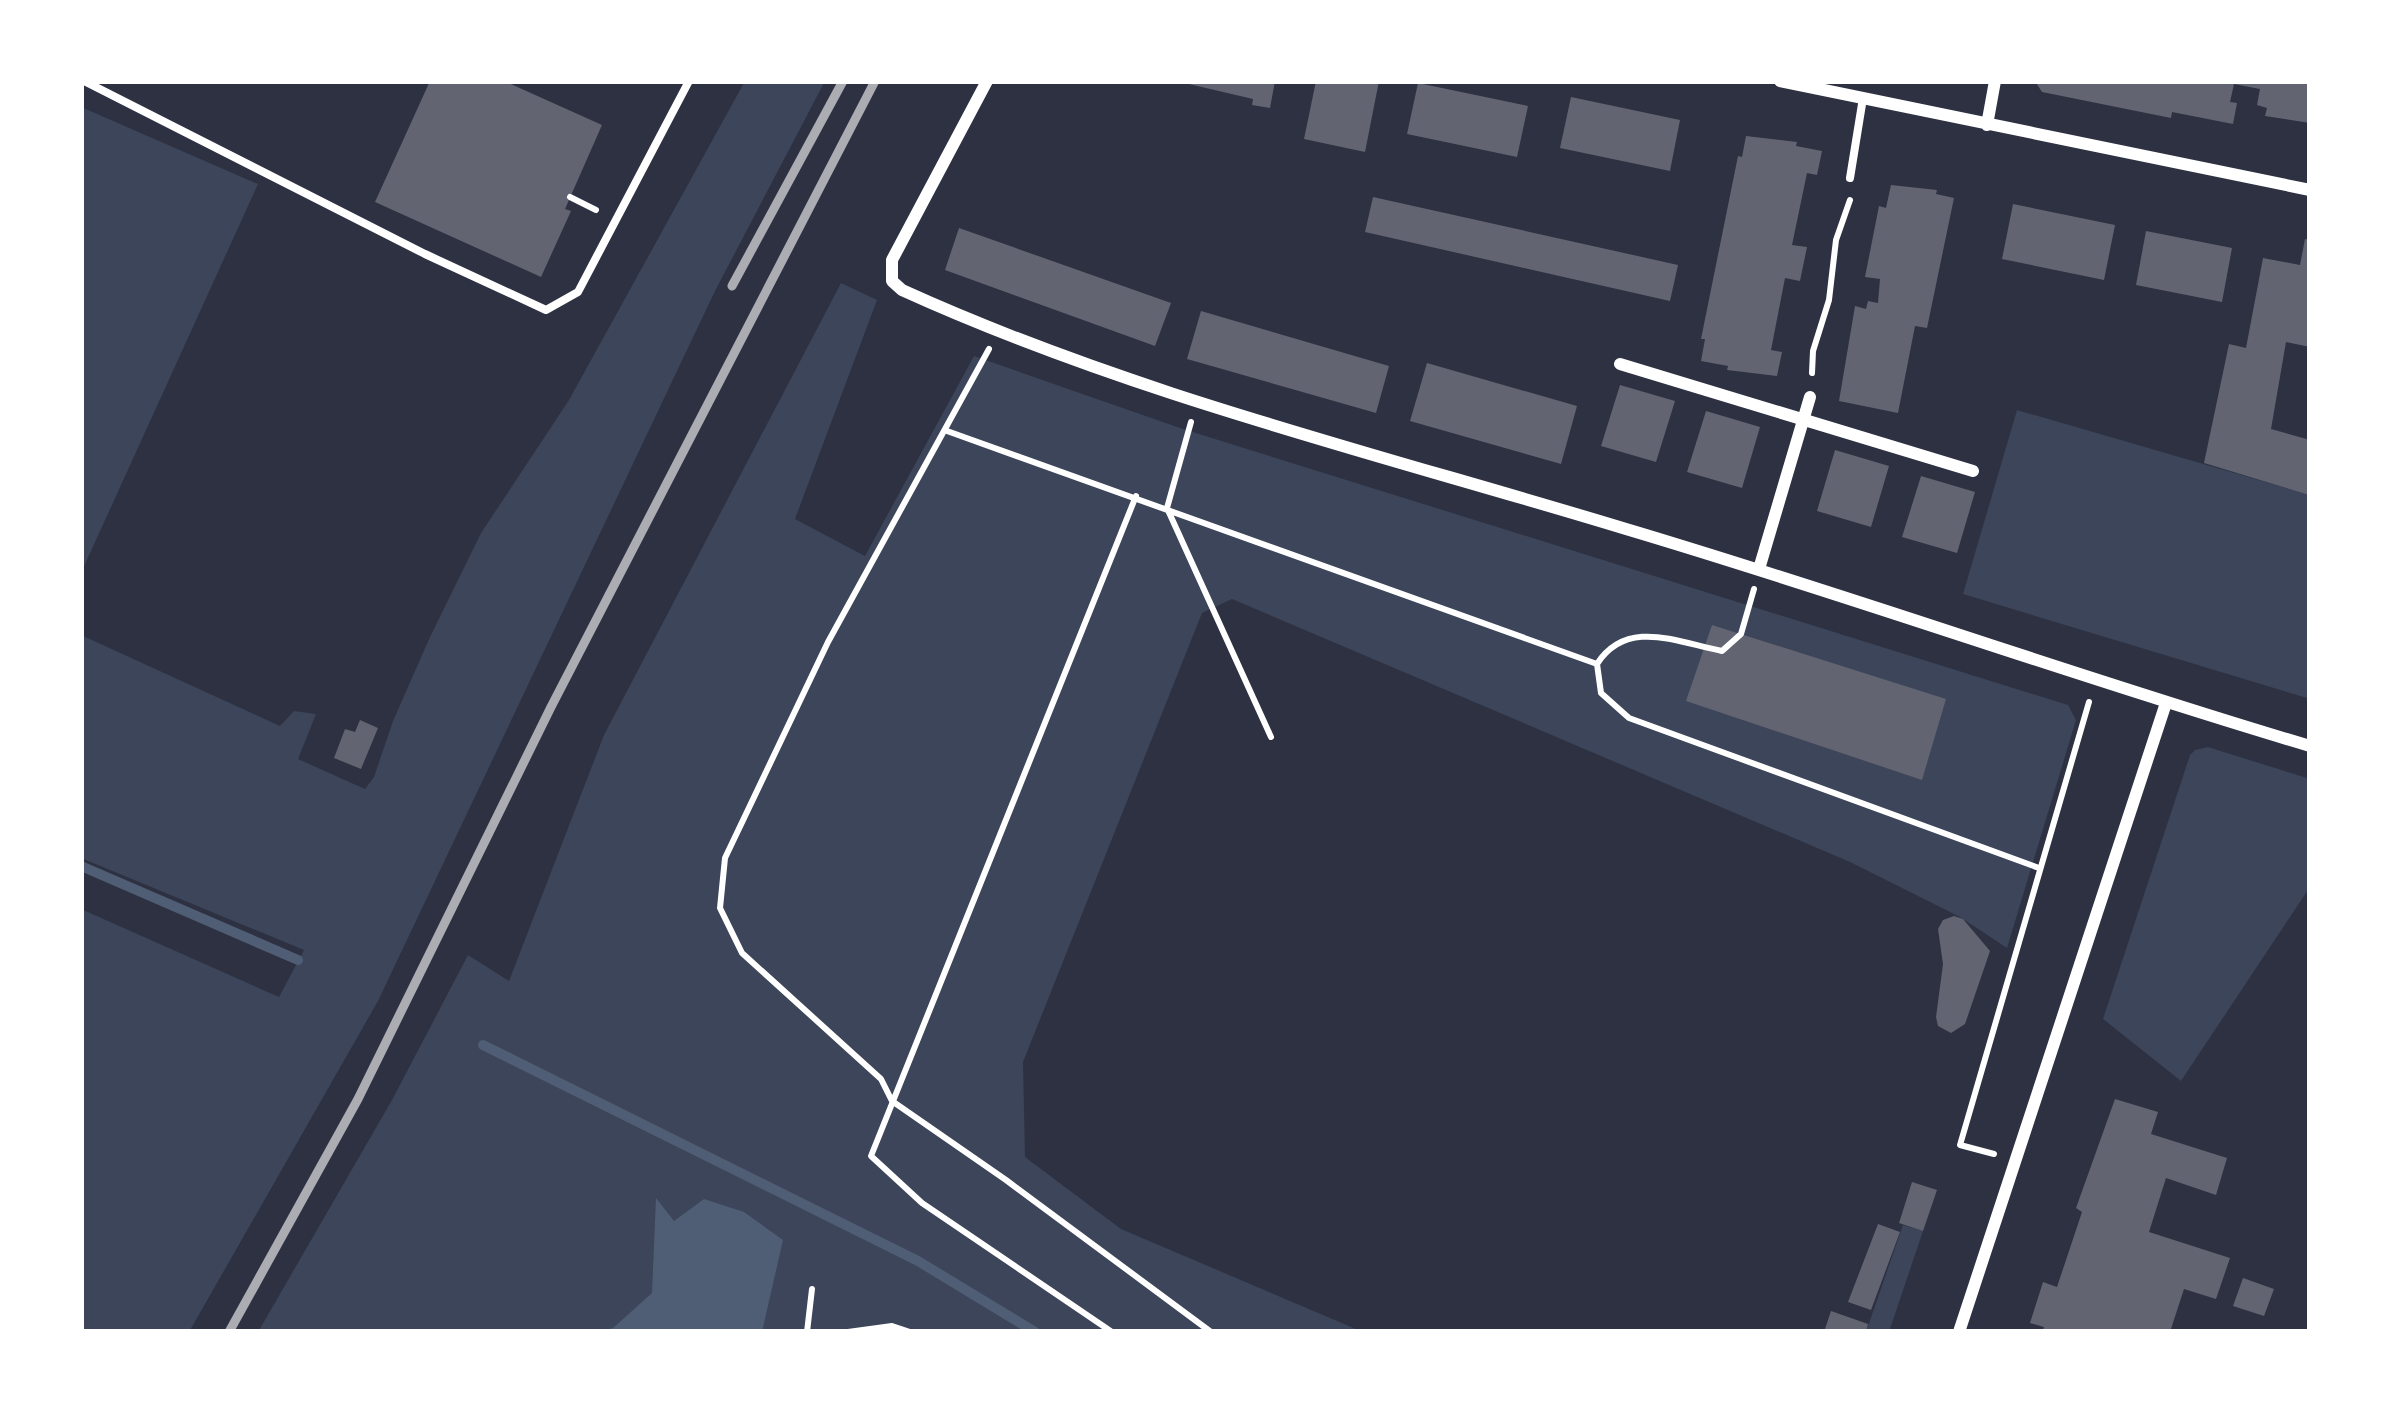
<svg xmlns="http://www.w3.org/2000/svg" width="2391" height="1413" viewBox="0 0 2391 1413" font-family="'Asap Condensed',sans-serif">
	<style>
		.green { fill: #3c4559 }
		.water { fill: #4f5d75 }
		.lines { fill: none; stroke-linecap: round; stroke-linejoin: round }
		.stream { stroke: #4f5d75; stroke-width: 10 }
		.building { fill: #626471 }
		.path { stroke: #fff; stroke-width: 6 }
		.service { stroke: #fff; stroke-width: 8 }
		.minor { stroke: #fff; stroke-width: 12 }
		.rail { stroke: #abadb3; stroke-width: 9 }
	</style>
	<rect width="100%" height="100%" fill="#2d3142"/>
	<path class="green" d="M745,81H825L715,291L378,1001L189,1332H81V909L279,997L304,950L81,858V635L280,726L294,711L316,714L298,759L365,789L374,777L393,721L430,637L481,533L569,400Z
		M81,107L258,184L81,573Z
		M841,283L877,300L795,519L865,556L974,356L1183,429L2068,705L2076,720L2007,948L1960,917L1850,862L1232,599L1202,613L1023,1062L1025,1157L1121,1229L1363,1332H258L392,1100L468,955L509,981L604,735Z
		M2017,410L2310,495V699L1963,594Z
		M2208,747L2310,779V887L2181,1081L2103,1019L2190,755L2195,750Z
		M1903,1225L1923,1231L1889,1332H1866Z"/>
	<path class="water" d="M656,1198L674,1221L704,1199L744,1212L783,1240L762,1332H598L613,1328L652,1293Z"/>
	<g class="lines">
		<path class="stream" d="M81,866L298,960
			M483,1045L918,1261L1035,1332"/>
	</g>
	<path class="building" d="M430,81H504L602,125L565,209L571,211L541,277L375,202Z
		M1176,81H1275L1270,108L1252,105L1253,99Z
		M1316,81H1379L1365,152L1304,139Z
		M2035,81H2310V123L2265,116L2267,108L2257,105L2260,89L2234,84L2230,102L2237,103L2233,124L2172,112L2171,118L2042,92Z
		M1418,83L1528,106L1517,157L1407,134Z
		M1571,97L1680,120L1670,171L1560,148Z
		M1746,136L1797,142L1796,146L1822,151L1817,175L1807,173L1792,245L1807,247L1800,281L1785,278L1771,350L1782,352L1777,376L1727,370L1728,366L1701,361L1705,339H1701L1738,156L1742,157Z
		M1891,185L1937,190L1936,194L1954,198L1927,328L1915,326L1898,413L1839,401L1855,306L1866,309L1868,301L1878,303L1880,279L1865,277L1879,206L1886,208Z
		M1373,197L1678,265L1670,301L1365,232Z
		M2013,204L2115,225L2104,280L2002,259Z
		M959,228L1171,303L1155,346L945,270Z
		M2146,231L2232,248L2222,302L2136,285Z
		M2305,239L2310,240V347L2286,342L2271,429L2310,440L2309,495L2204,463L2229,344L2246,348L2263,258L2300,265Z
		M1201,311L1389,366L1376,413L1187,359Z
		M1427,363L1577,406L1561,464L1410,421Z
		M1620,385L1675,401L1656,462L1601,446Z
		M1706,411L1760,427L1742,488L1687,472Z
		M1835,450L1889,466L1871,527L1817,511Z
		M1921,476L1975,492L1957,553L1902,537Z
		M1712,625L1946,699L1922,780L1686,701Z
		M360,720L378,728L361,769L334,758L345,729L355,732Z
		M1954,916L1963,919L1990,951L1965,1024L1951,1033L1938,1026L1936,1017L1943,964L1938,929L1943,920Z
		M2115,1099L2158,1112L2151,1134L2227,1158L2216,1195L2166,1178L2149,1232L2230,1258L2216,1299L2184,1289L2170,1332H2042L2044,1327L2030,1323L2043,1282L2057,1287L2082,1212L2076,1208Z
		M1912,1182L1937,1190L1923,1231L1899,1223Z
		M1878,1224L1900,1232L1871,1310L1848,1302Z
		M2243,1278L2274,1289L2264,1316L2233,1306Z
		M1831,1311L1868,1324L1866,1332H1824Z"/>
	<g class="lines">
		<path class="path" d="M570,197L596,210
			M989,349L828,642L725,858L720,908L742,953L881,1079L892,1101L1006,1180L1211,1332
			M1812,373L1813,351L1829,300L1836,240L1850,200
			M1191,422L1167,508L1271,737
			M947,431L1597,664C1627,618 1676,642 1722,651L1741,634L1754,589
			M1597,664L1601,693L1629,718L2039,868
			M1994,1154L1960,1145L2089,702
			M807,1332L812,1289
			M848,1332L892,1326L910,1332
			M1112,1332L922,1203L871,1156L1136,496"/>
		<path class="service" d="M84,81L425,254L546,310L578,292L689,81
			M1850,178L1863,98"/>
		<path class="minor" d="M987,81L892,260V281L902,290C1133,395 1383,455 1626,529C1855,597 2080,678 2310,746
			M1780,81L2310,190
			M1987,125L1995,81
			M1620,364L1973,471
			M1759,569L1810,397
			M1959,1332L2166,703"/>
		<path class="rail" d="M732,286L843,81
			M229,1332L358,1099L551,707L875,81"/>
	</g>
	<rect width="2391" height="1413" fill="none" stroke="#ffffff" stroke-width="168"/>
</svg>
